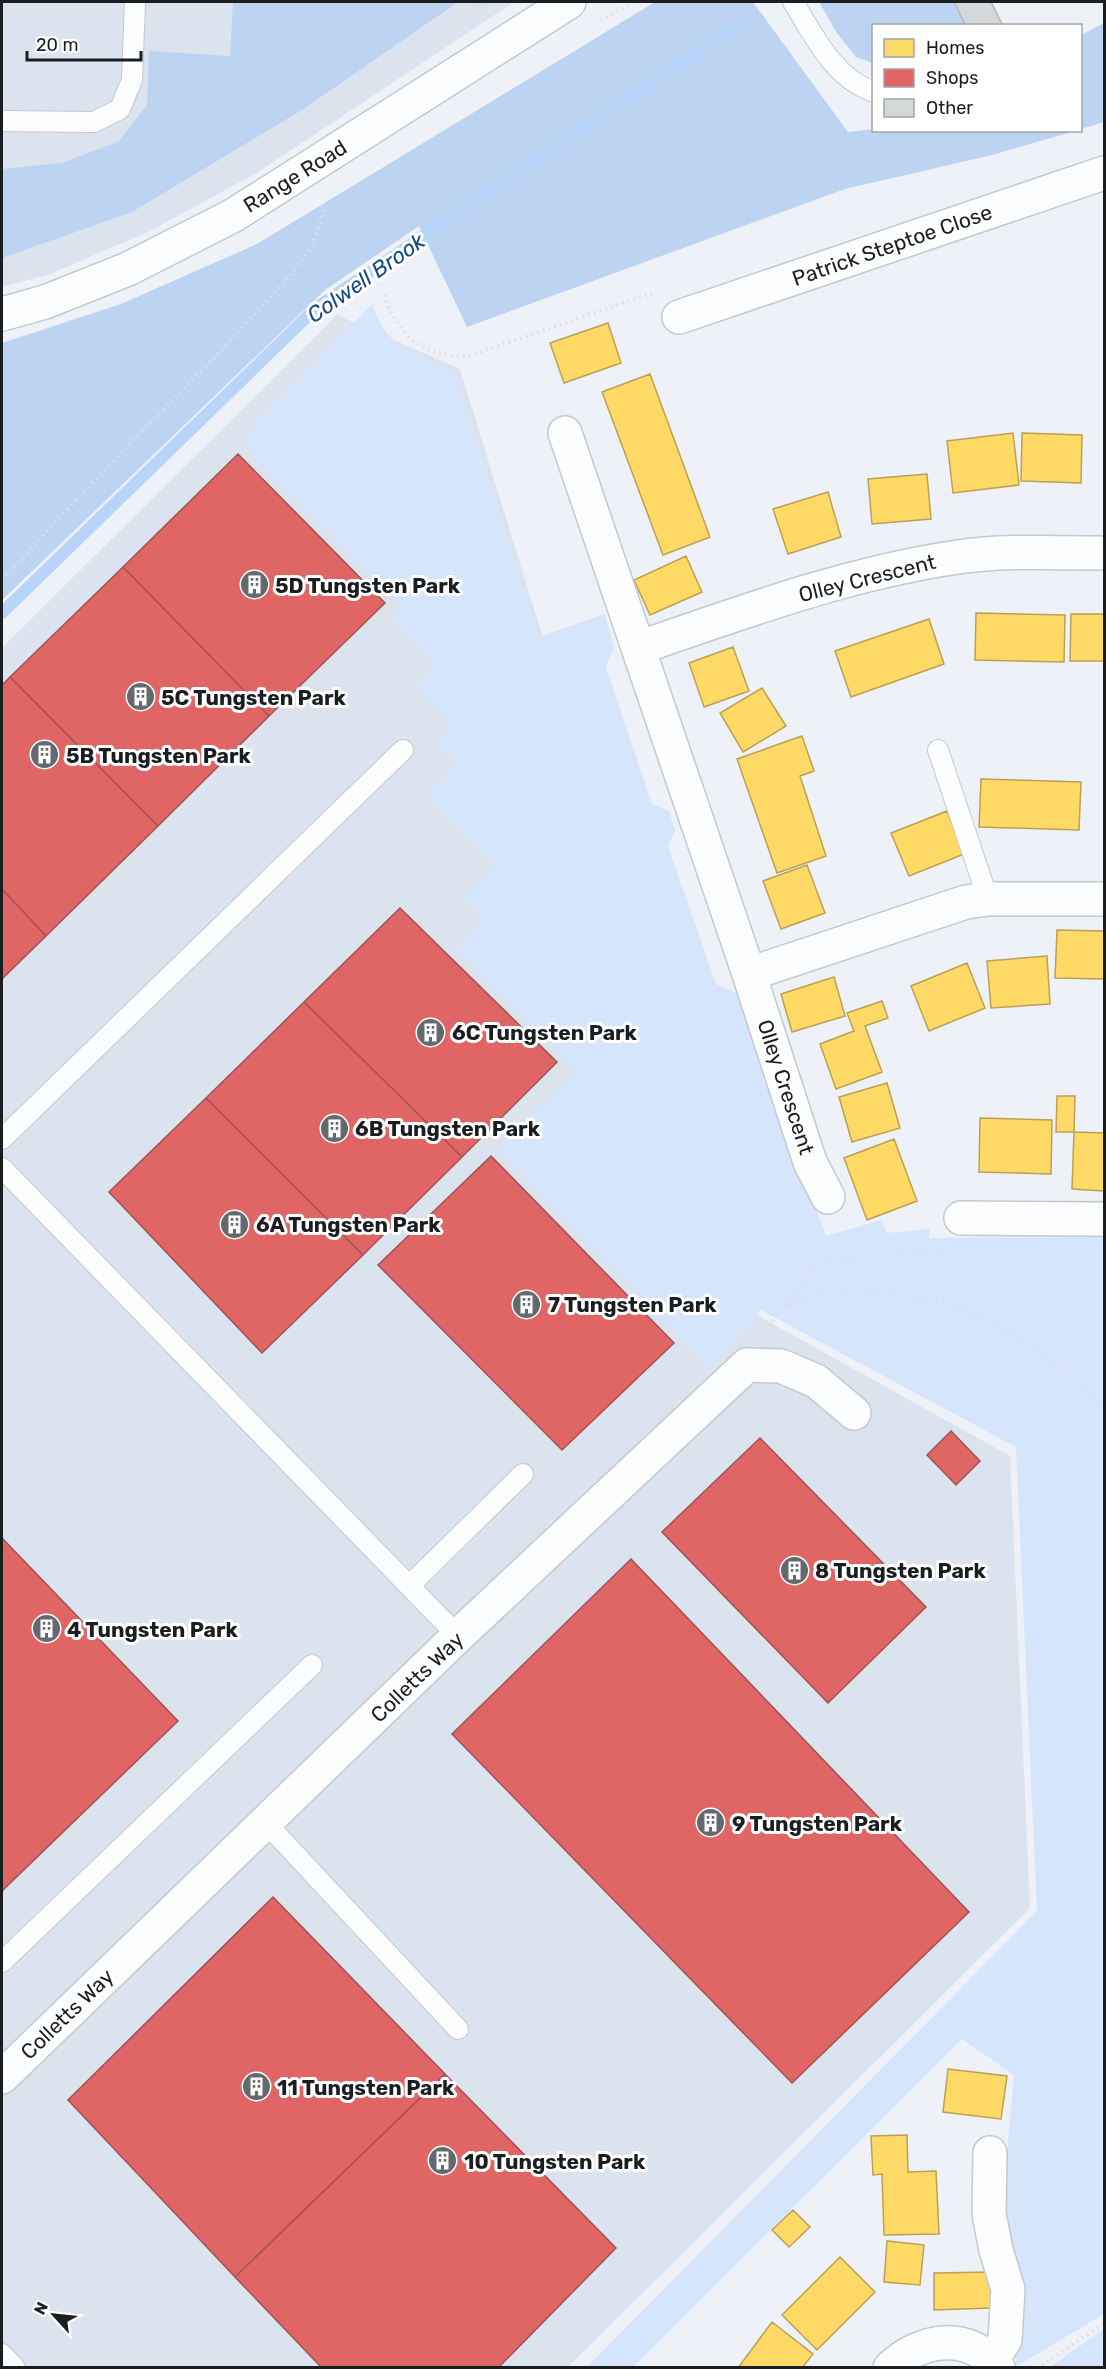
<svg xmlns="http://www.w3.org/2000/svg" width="1106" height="2369" viewBox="0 0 1106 2369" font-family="Rubik,sans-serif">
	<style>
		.built { fill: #dbe4ee }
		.green { fill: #d5e5fc }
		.forest { fill: #bcd3f1 }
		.homes { fill: #ffd966; stroke: #bba151; stroke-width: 1.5 }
		.shops { fill: #e06666; stroke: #a55051; stroke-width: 1.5 }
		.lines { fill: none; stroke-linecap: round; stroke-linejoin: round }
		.stream { stroke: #b8d4f9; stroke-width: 12 }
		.building { fill: #d5d8d9; stroke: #b7baba; stroke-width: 1.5 }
		.lane-casing { stroke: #c5c8cd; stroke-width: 22 }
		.street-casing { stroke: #c5c8cd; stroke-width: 36 }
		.path { stroke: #dddee0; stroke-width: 4; stroke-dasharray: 1.5 4.5; stroke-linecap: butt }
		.lane { stroke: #fcfdfe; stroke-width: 20 }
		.street { stroke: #fcfdfe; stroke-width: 33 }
		.labels { text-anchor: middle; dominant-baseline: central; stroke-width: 6; stroke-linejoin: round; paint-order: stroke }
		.street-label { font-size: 21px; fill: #1b1e21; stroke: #fff }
		.poi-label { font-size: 21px; font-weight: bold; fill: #1b1e21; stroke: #fff; text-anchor: start }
		.water-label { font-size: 22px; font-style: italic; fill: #164883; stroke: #fff }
	</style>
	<rect width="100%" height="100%" fill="#eef2f8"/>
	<path class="built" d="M2,2H514L255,174L148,232L50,274L2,287Z
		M337,315L460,369L751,1312L1010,1456L1030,1908L568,2367L2,2368V648Z"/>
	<path class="green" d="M372,304C386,346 415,358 453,374L539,637L605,614L614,648L606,667L652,804L669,811L675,831L668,846L716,984L737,993L826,1236L882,1220L886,1233L930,1229L929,1238L1104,1237V2314L1015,2367L1018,2284L1001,2222L1014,2075L962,2039L633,2367H587L1037,1911L1016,1447L761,1310L709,1366L499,1149L578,1072L456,947L484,919L464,899L496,865L427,795L459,764L437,741L453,725L416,686L437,666L391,619L403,607L241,440Z
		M1104,2329V2367H1050Z"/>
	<path class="forest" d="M233,2H458L302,110L132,212L2,258V169L61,163L118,142L147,105L149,51L230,56Z
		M655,2H753L848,132L873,129L874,130L1075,131L988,156L845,189L467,327L419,226L325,290L2,600V343L121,304L257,244Z
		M819,2H954L966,25L874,26L873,63L856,57L836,32Z
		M1104,23V122L1081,129V35Z"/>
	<path class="homes" d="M608,323L621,363L564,383L550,343Z
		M650,374L710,537L663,555L602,392Z
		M1013,433L1019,485L953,493L947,441Z
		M1022,433L1082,435L1081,483L1021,481Z
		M927,474L931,519L872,524L868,479Z
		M828,492L841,537L788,554L773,509Z
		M686,556L702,592L650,615L634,580Z
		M976,613L1065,615L1064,662L975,660Z
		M1071,614H1104V661H1070Z
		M929,619L944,664L851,697L835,651Z
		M733,647L749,691L704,707L689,663Z
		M762,688L786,726L743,752L720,713Z
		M802,736L814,771L800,776L826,856L777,873L737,759Z
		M981,779L1081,782L1079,830L979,827Z
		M947,811L964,854L909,876L891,833Z
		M807,865L825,913L781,929L763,881Z
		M1057,930L1104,931V979L1055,978Z
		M1047,956L1050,1004L991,1008L987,961Z
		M967,963L985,1008L929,1031L911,986Z
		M834,977L845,1016L792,1032L781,994Z
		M882,1001L888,1018L865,1026L882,1072L836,1089L820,1044L854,1031L847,1013Z
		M887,1083L900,1128L852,1142L839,1097Z
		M1057,1096H1075L1074,1132H1056Z
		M980,1118L1052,1120L1051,1174L979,1172Z
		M1074,1132L1104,1133V1191L1072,1189Z
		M894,1139L917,1201L867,1220L844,1158Z
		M948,2069L1007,2076L1001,2119L943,2112Z
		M907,2135L908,2172L936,2171L939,2234L884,2235L882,2174L873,2175L871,2136Z
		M793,2210L810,2227L789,2247L772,2230Z
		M887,2241L924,2245L920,2285L884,2282Z
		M840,2257L875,2292L817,2350L782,2315Z
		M991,2272V2308L934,2310V2273Z
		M772,2322L813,2354L802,2368H738Z"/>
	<path class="shops" d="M238,454L385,603L269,716L123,567Z
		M123,567L269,716L158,826L10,677Z
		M10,677L158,826L46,936L2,889V685Z
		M2,889L46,936L2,979Z
		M400,908L557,1062L462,1157L304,1002Z
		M304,1002L462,1157L363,1255L206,1098Z
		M206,1098L363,1255L262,1353L109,1192Z
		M491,1156L674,1343L562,1450L378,1265Z
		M951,1431L980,1461L956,1485L927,1455Z
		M760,1438L926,1607L828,1703L662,1532Z
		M2,1538L178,1721L2,1891Z
		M631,1559L969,1912L792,2083L452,1734Z
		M273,1897L445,2074L235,2277L68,2100Z
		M445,2074L616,2248L498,2368H322L235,2277Z"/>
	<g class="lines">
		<path class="stream" d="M2,613L316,308L746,20"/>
	</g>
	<path class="building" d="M954,2H991L1003,26H966Z"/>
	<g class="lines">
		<defs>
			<path id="lane" d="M793,2C814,35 833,78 874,92
				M2,121L94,122L120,109L132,80L135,2
				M938,750L988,899
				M2,1139L403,750
				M2,1168L458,1636
				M409,1586L523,1474
				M266,1823L458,2029
				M2,1962L312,1665
				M2,2354L15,2368"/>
			<path id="street" d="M2,314L45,302L128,269L234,215L569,2
				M679,317L1104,173
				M565,433L749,974L810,1162L828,1197
				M638,648C743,612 848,573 958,557C1006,550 1056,553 1104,553
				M749,974L966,902L988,899H1104
				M961,1218L1104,1219
				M2,2077L458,1636L747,1365L781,1366L816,1381L854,1413
				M990,2153L989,2214L996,2250L1008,2289L1005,2340L992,2360
				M890,2368C921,2338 969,2331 998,2368"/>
		</defs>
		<use href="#lane" class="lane-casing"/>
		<use href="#street" class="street-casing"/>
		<path class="path" d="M601,21L633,2
			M2,272L52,257L135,221L252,155L349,93L485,2
			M384,295C401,339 419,353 466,357L652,293
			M2,580L121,452L220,352L289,277L313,244L324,209L321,204
			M785,1306L812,1271L822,1261L833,1258L948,1252
			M764,1330L782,1309L805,1296L885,1294L940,1300L992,1322L1046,1355L1104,1410
			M1037,2368L1104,2324"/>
		<use href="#lane" class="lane"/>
		<use href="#street" class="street"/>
	</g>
	<defs>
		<symbol id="building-disc" viewBox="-11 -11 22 22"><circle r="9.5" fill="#65686c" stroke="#fff"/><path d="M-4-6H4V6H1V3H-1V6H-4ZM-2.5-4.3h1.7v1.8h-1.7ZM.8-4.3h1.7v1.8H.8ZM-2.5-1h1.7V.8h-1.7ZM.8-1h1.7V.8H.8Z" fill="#fff"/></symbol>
	</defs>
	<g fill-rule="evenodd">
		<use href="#building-disc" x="238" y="568" width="33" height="33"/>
		<use href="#building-disc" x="124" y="680" width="33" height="33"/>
		<use href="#building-disc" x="28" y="738" width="33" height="33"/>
		<use href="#building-disc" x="414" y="1016" width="33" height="33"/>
		<use href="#building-disc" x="318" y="1112" width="33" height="33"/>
		<use href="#building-disc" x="218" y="1208" width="33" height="33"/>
		<use href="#building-disc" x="510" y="1288" width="33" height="33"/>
		<use href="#building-disc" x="778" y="1554" width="33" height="33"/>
		<use href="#building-disc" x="30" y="1612" width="33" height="33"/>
		<use href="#building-disc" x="694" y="1806" width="33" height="33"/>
		<use href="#building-disc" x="240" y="2070" width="33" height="33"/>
		<use href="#building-disc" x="426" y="2144" width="33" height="33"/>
	</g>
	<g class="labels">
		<g class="street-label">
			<text transform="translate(295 176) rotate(-32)">Range Road</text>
			<text transform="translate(892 245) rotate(-19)">Patrick Steptoe Close</text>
			<text transform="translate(867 578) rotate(-14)">Olley Crescent</text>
			<text transform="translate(786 1087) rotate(72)">Olley Crescent</text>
			<text transform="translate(417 1677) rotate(-44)">Colletts Way</text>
			<text transform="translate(67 2014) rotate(-44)">Colletts Way</text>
		</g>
		<g class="poi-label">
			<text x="275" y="585">5D Tungsten Park</text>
			<text x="161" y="697">5C Tungsten Park</text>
			<text x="66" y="755">5B Tungsten Park</text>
			<text x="452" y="1032">6C Tungsten Park</text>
			<text x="355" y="1128">6B Tungsten Park</text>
			<text x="256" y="1224">6A Tungsten Park</text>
			<text x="548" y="1304">7 Tungsten Park</text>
			<text x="815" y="1570">8 Tungsten Park</text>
			<text x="67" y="1629">4 Tungsten Park</text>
			<text x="732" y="1823">9 Tungsten Park</text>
			<text x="277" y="2087">11 Tungsten Park</text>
			<text x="464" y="2161">10 Tungsten Park</text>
		</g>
		<g class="water-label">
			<text transform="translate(366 278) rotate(-35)">Colwell Brook</text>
		</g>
	</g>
	<rect width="1106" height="2369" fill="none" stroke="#1b1e21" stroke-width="6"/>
	<rect x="872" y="24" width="210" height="108" fill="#ffffff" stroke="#a4a5a6" stroke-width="1.5"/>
	<rect x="884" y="39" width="30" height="18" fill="#ffd966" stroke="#a4a5a6" stroke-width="1.5"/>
	<text x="926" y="54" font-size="18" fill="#1b1e21">Homes</text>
	<rect x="884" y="69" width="30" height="18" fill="#e06666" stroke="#a4a5a6" stroke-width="1.5"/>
	<text x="926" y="84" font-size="18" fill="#1b1e21">Shops</text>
	<rect x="884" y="99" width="30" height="18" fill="#d5d8d9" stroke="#a4a5a6" stroke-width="1.5"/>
	<text x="926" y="114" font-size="18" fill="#1b1e21">Other</text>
	<g transform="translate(54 2315) rotate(297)" stroke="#ffffff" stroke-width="4.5" paint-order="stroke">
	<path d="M0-4.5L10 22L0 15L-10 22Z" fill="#1b1e21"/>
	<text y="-9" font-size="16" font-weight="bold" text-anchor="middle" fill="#1b1e21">N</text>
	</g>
	<path d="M27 51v9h114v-9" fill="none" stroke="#1b1e21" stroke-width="3"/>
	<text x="36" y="51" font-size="18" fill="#1b1e21" stroke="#ffffff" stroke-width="4.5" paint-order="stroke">20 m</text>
</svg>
